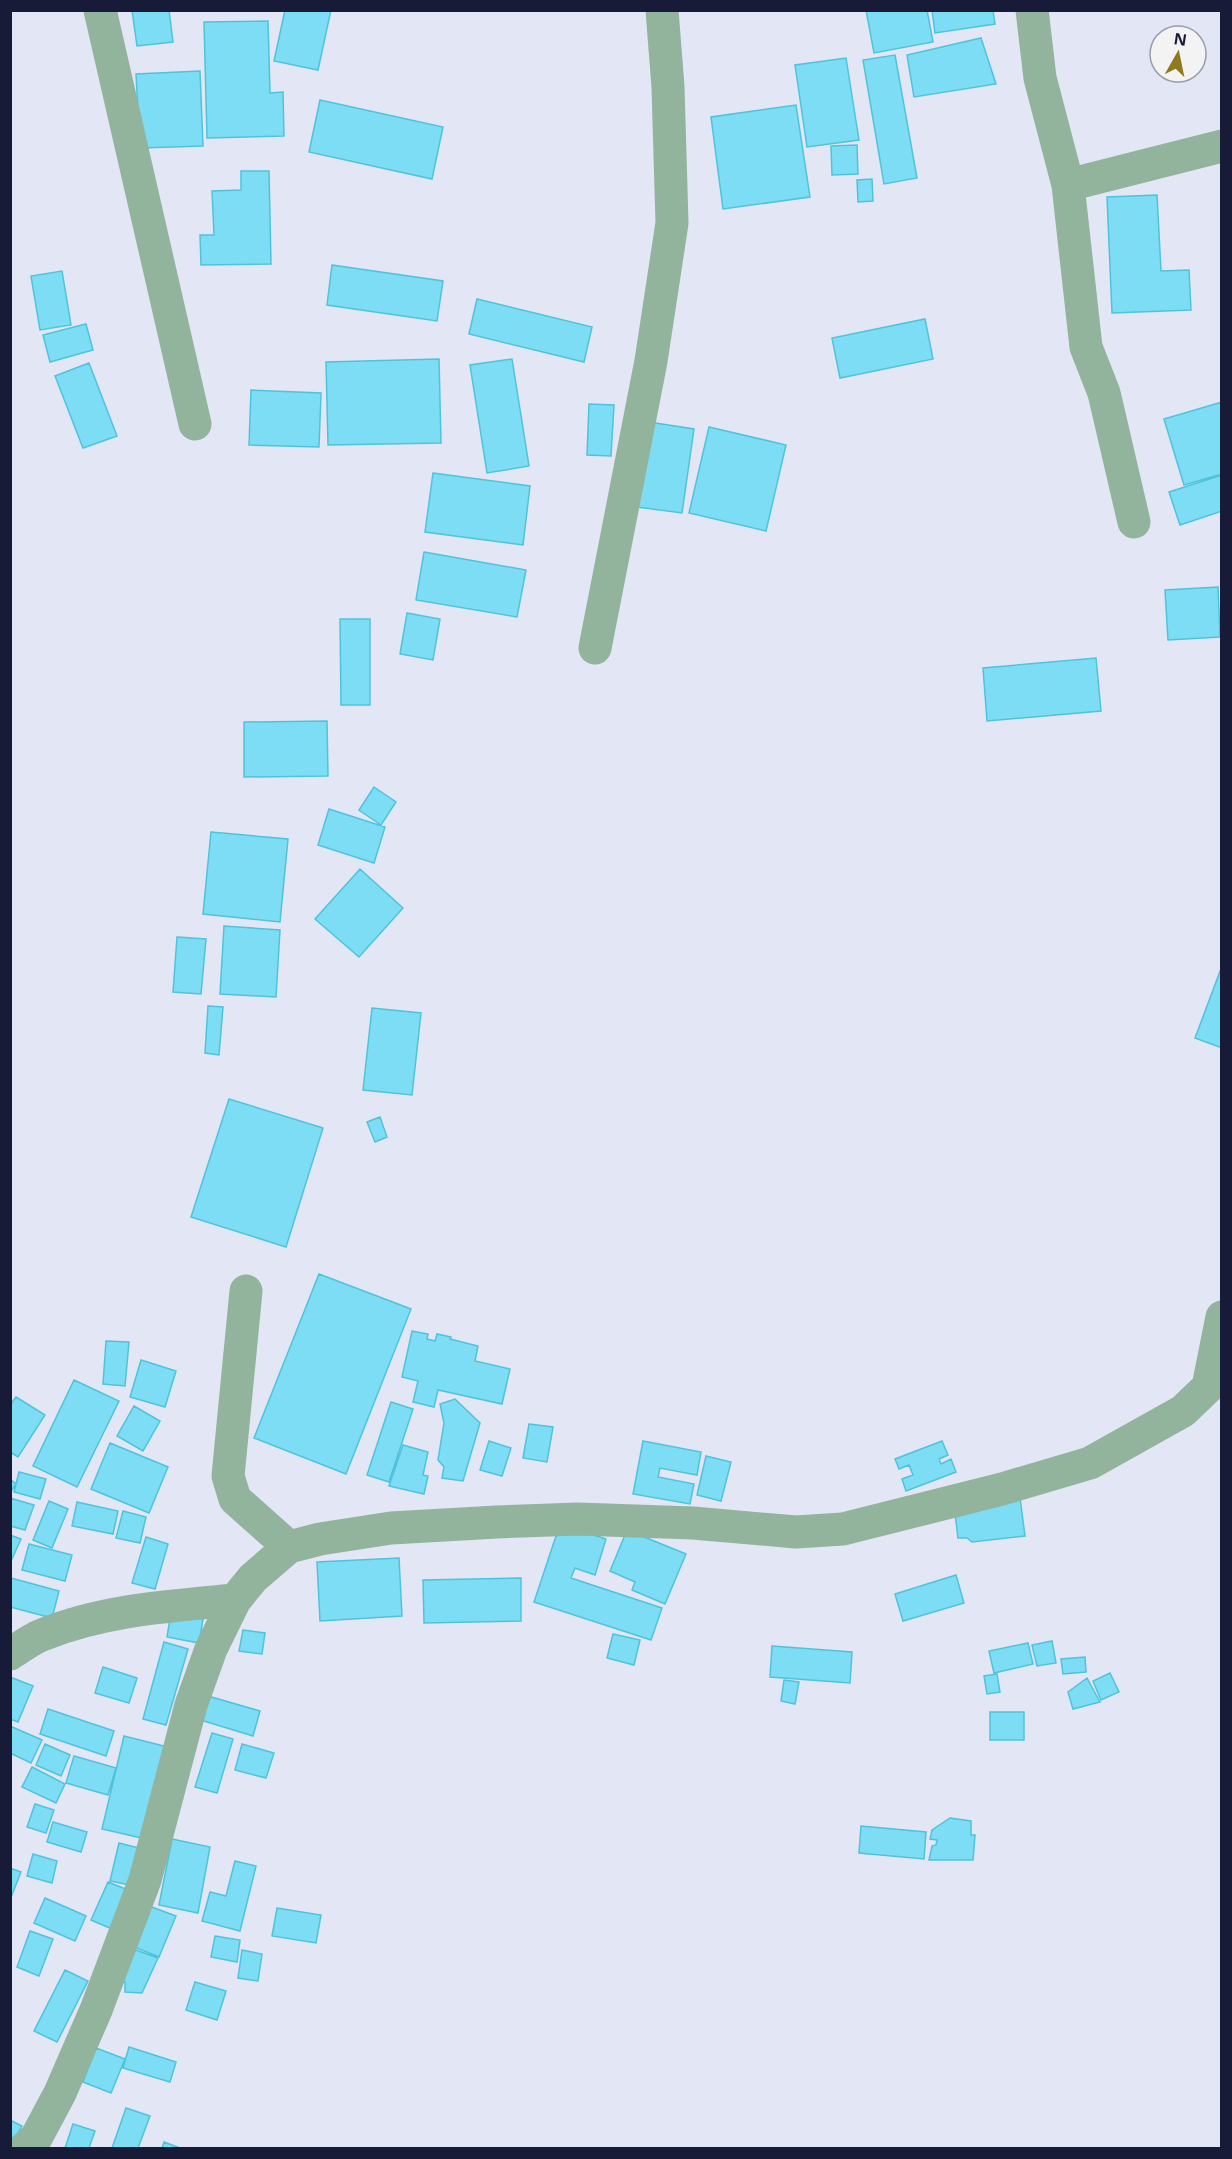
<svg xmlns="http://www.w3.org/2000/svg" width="1232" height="2159" viewBox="0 0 1232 2159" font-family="'Open Sans',sans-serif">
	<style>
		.building { fill: #7dddf4; stroke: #4fc3dc; stroke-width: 1.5 }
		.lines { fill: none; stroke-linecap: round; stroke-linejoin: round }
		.minor { stroke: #92b39c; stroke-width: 33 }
	</style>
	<rect width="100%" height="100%" fill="#e2e6f5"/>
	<path class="building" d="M132,10H169L173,42L137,46Z
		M285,10H331L318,70L274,61Z
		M866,10H927L933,42L874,53Z
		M932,10H993L995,24L935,33Z
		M268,21L270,93L283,92L284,136L207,138L204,22Z
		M981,38L996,84L914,97L907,55Z
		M895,55L917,178L884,184L863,60Z
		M846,58L859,140L807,147L795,65Z
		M200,71L203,146L140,148L136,74Z
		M320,100L443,127L432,179L309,152Z
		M796,105L810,197L723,209L711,117Z
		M857,145L858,174L832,175L831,146Z
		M241,171H269L271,264L201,265L200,235H214L212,191L241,190Z
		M872,179L873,201L858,202L857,180Z
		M1157,195L1161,271L1189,270L1191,310L1112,313L1107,197Z
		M332,265L443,281L437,321L327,305Z
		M62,271L71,325L40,330L31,276Z
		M477,299L592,327L584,362L469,334Z
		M925,319L933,359L840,378L832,338Z
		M86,324L93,350L50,362L43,335Z
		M439,359L441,443L328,445L326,362Z
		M512,359L529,466L487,473L470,365Z
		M89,363L117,436L83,448L55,376Z
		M251,390L321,393L319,447L249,445Z
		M1222,402V474L1184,485L1164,419Z
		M589,404L614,405L611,456L587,455Z
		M649,422L694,429L682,513L637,507Z
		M709,427L786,445L766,531L689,513Z
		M433,473L530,486L523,545L425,532Z
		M1222,475V511L1180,525L1169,492Z
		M424,552L526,570L517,617L416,600Z
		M1218,587L1220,637L1168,640L1165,590Z
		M407,613L440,619L433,660L400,654Z
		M340,619H370V705H341Z
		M1096,658L1101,711L987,721L983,668Z
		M327,721L328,776L244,777V722Z
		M374,787L396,802L381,825L359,810Z
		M329,809L385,827L374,863L318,845Z
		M211,832L288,839L280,922L203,914Z
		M360,869L403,908L359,957L315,919Z
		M224,926L280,930L276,997L220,994Z
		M177,937L206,939L201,994L173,992Z
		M1222,966V1048L1195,1038Z
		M208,1006L223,1007L219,1055L205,1053Z
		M372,1008L421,1013L412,1095L363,1090Z
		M229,1099L323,1128L286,1247L191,1217Z
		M380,1117L387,1137L375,1142L367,1122Z
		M319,1274L411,1309L346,1474L254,1438Z
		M412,1331L428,1334L427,1339L435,1341L437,1334L451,1337L450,1339L478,1346L475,1361L510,1369L502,1404L438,1390L434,1407L413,1402L418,1381L402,1377Z
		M106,1341L129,1342L125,1386L103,1384Z
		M141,1360L176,1371L165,1407L130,1397Z
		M74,1380L119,1401L77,1487L33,1466Z
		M16,1397L45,1415L18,1457L10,1452V1405Z
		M455,1399L480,1423L463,1481L442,1478L444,1467L438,1460L444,1423L440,1404Z
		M391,1402L413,1409L389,1482L367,1475Z
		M134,1406L160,1421L143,1451L117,1436Z
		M529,1424L553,1427L547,1462L523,1458Z
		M489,1441L511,1448L502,1476L480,1470Z
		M643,1441L701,1452L697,1475L660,1468L658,1477L694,1484L690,1504L633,1494Z
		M942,1441L948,1455L939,1459L941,1464L951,1459L956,1472L906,1491L902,1479L913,1475L909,1465L899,1469L895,1459Z
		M110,1443L168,1467L149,1513L91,1489Z
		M403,1445L428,1452L423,1475L428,1476L424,1494L389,1486Z
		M706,1456L731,1462L721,1501L697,1495Z
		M19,1472L46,1479L40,1499L14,1492Z
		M10,1479L16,1484L10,1493Z
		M10,1498L34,1505L25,1530L10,1526Z
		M1020,1498L1025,1536L972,1542L967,1538H958L954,1505Z
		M49,1501L68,1509L52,1548L33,1540Z
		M77,1502L118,1511L113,1534L72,1526Z
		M123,1511L146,1517L140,1543L116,1538Z
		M560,1524L606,1539L595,1575L575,1568L571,1578L662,1608L651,1640L534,1602Z
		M627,1530L686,1554L665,1604L632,1590L635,1582L610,1571Z
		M10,1535L21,1539L12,1559L10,1558Z
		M146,1537L168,1544L155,1589L132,1583Z
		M29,1544L72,1555L65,1581L22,1570Z
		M399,1558L402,1616L320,1621L317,1562Z
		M956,1575L964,1603L903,1621L895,1594Z
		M11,1578L59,1591L52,1618L10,1607Z
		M521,1578V1621L424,1623L423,1580Z
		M171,1613L203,1619L199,1643L167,1637Z
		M243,1630L265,1633L262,1654L239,1651Z
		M613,1634L640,1640L634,1665L607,1658Z
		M1052,1641L1056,1663L1037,1666L1032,1645Z
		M164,1642L188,1649L166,1725L143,1719Z
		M1028,1643L1033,1664L994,1673L989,1651Z
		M772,1646L852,1652L850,1683L770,1677Z
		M1085,1657L1086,1672L1063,1674L1061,1659Z
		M103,1667L137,1678L129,1703L95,1693Z
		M1110,1673L1119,1692L1101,1700L1093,1681Z
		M997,1674L1000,1692L987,1694L984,1676Z
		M10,1677L33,1686L18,1722L10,1719Z
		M1087,1678L1100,1702L1073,1709L1068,1692Z
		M784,1680L799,1682L795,1704L781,1701Z
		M201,1694L260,1711L253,1736L194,1718Z
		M48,1709L114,1731L106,1756L40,1734Z
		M990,1712H1024V1740H990Z
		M10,1726L42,1740L31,1763L10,1753Z
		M212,1733L233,1739L217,1793L195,1787Z
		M124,1736L168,1747L146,1839L102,1829Z
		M45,1744L70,1755L61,1776L36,1765Z
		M242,1744L274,1753L266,1778L235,1770Z
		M74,1756L116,1768L108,1795L66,1783Z
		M32,1767L65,1784L56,1803L22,1787Z
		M35,1804L54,1810L46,1833L27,1827Z
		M950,1818L971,1821V1835H975L973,1860H929L932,1846L936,1845L937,1840L930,1839L932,1830Z
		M53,1822L87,1832L81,1852L47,1842Z
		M861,1826L926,1832L924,1859L859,1853Z
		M172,1839L210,1847L198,1913L159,1905Z
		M119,1843L139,1848L130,1885L110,1881Z
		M33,1854L57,1861L52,1883L27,1876Z
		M235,1861L256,1866L240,1931L202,1921L210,1892L226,1896Z
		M10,1868L21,1872L10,1900Z
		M108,1882L128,1890L112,1929L91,1920Z
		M45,1898L86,1916L75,1941L34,1923Z
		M149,1906L176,1916L159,1957L132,1946Z
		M277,1908L321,1915L316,1943L272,1936Z
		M30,1931L53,1939L39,1976L17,1967Z
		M215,1936L240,1940L237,1962L211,1957Z
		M133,1949L158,1958L142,1993L125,1992V1982H116Z
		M242,1950L262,1954L258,1981L238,1978Z
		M65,1970L88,1981L57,2042L34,2031Z
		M195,1982L226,1991L217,2020L186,2010Z
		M129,2047L176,2062L170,2082L123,2068Z
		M96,2048L125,2059L111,2093L83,2082Z
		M126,2108L150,2116L138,2148H112Z
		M10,2120L22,2126L10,2147Z
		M73,2124L95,2131L89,2148H65Z
		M164,2142L180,2148H162Z"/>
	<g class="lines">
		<path class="minor" d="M100,10L195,424
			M1032,10L1040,78L1068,185L1086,347L1104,393L1134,522
			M1068,185L1222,146
			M595,648L651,361L672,223L668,87L662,10
			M246,1291L228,1476L235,1499L289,1547
			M10,1654C20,1648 31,1639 42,1635C103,1610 170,1606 235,1600
			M25,2148L36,2138L60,2093L96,2010L145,1880L191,1705L211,1649L235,1600L253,1578L289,1547L320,1539L391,1528L497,1522L578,1519L693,1523L796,1532L843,1529L1002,1489L1090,1463L1183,1411L1208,1387L1222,1317"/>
	</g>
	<rect width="1232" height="2159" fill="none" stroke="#171b37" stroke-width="24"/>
	<g transform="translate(1178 54) rotate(9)"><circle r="28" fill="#f3f3f3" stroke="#9b9da8" stroke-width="1.5"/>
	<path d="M0-4.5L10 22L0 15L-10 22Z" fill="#8f791f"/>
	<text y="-9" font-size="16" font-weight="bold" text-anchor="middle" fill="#171b37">N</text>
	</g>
</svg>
